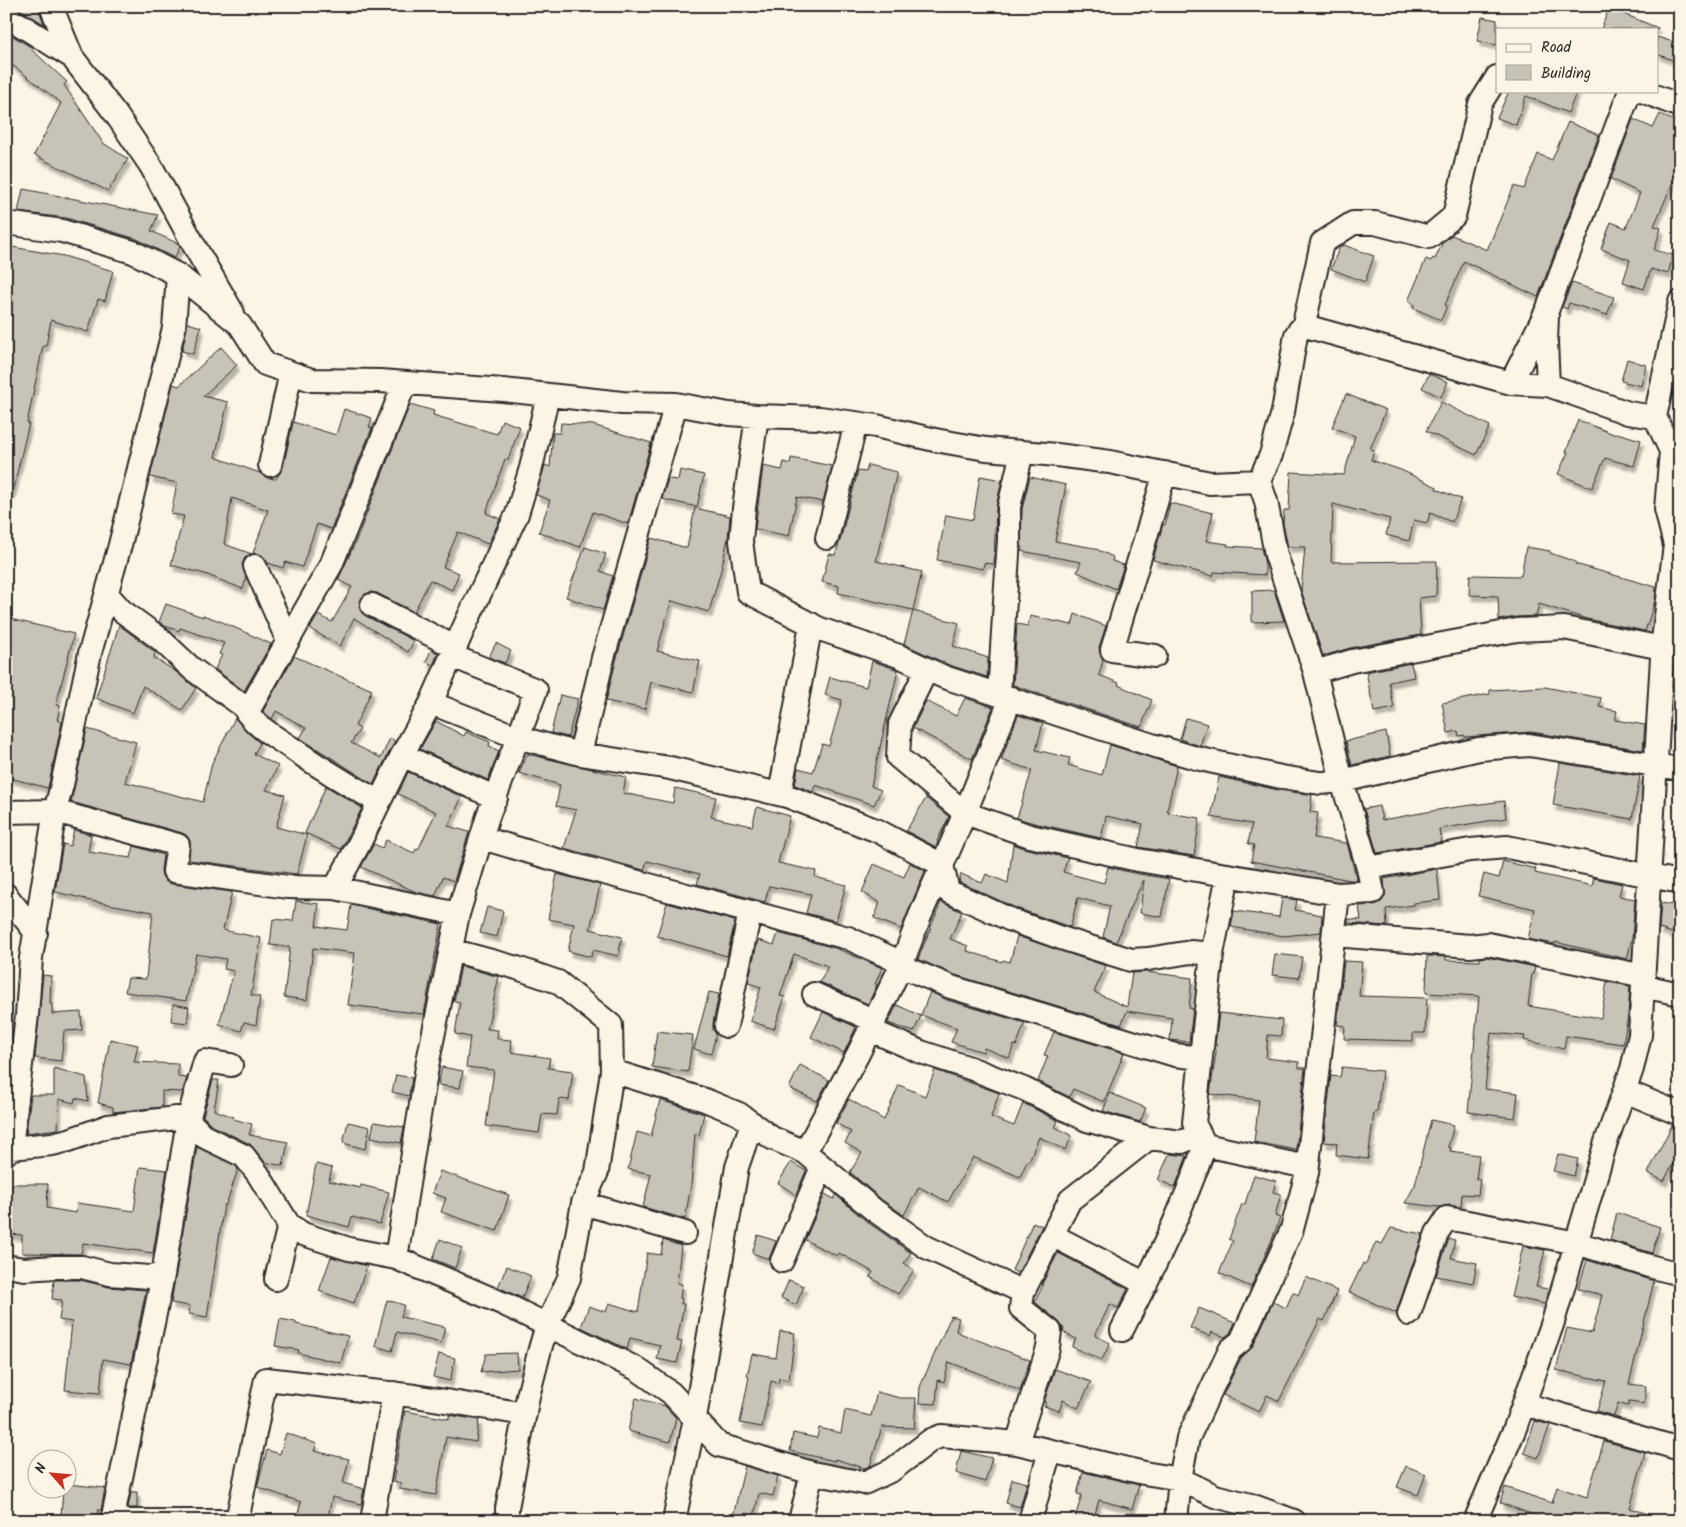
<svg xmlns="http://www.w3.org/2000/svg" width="1686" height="1527" viewBox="0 0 1686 1527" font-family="Kalam,sans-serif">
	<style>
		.building { fill: #c8c3b7; stroke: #2b2b2b; filter: url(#shadow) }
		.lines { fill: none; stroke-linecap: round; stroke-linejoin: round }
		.minor-casing { stroke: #2b2b2b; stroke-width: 26 }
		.minor { stroke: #fcf5e5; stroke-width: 22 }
	</style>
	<defs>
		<filter id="shadow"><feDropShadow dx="3" dy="5.5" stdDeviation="1" flood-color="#0004"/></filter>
	</defs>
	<rect width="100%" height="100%" fill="#fcf5e5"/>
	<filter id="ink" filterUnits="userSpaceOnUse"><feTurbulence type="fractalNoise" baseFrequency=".02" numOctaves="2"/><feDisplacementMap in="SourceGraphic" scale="10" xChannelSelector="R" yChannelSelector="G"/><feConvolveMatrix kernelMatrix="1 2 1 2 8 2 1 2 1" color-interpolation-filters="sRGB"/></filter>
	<g filter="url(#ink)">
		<path class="building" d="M15,6H38L44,24Z
			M1609,8L1658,28V29H1601Z
			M1482,17L1497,20V45L1477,41Z
			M6,32L29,46V47L67,82L64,85L103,143L128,159L108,191L34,155L61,103L6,60Z
			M1657,37L1680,44V63L1657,54Z
			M1509,91H1577L1568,113L1526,96L1516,125L1497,118Z
			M1660,114L1680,124V134L1672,151L1680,155V179L1675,177L1654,226L1661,228L1654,250L1673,255L1668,274L1651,269L1644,289L1623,282L1630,260L1601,249L1611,222L1626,228L1640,193L1611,179L1633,119L1653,128Z
			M1568,122L1599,135L1538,297L1464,261L1445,305L1447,306L1441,320L1413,308L1414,304L1408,301L1426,259L1431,261L1433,258L1435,259L1443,242L1452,235L1487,250L1514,186L1524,189L1538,154L1552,160Z
			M23,189L158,215L151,231L179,244L180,247L174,258L137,239L66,218L18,212Z
			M1344,245L1374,256L1365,282L1331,269L1339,248Z
			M6,246L64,256L113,271L105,301L98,299L88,332L51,320L46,346H43L27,423H29L12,494H6Z
			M1572,283L1614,297L1607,315L1569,303L1567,309L1562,307Z
			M188,323L201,327L193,354L182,351Z
			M221,347L237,365L203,396L228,402L215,457L260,473L267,478L276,479L283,468L293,422L336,435L344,409L372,418L369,427L372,428L331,529L317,524L302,567L285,562L283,568L268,563L262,555L253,553L268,510L232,498L224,544L252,554L245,558L242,564L246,579L243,589L205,574L171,565L184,516L171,514L177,483L150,477L173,384L179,386Z
			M1627,359L1646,365L1641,386L1621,381Z
			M1429,374L1448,382L1441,397L1422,388Z
			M1346,394L1386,410L1370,449L1374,450L1371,460L1401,470L1437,487L1436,489L1461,499L1452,522L1430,513L1427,523L1414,520L1409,541L1386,535L1390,519L1333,504L1331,562L1437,561L1436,596L1419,598L1421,635L1350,648L1323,656L1301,590L1305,547H1288L1283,523L1284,510H1289L1291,472L1344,475L1355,436L1332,427Z
			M1441,402L1490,426L1476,455L1426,431Z
			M410,404L434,411L433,415L497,434L502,420L520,427L508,460L505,459L486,513L500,519L488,544L458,532L443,567L459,573L452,590L430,580L414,612L377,593L371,592L365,594L361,599L359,606L361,612L366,616L414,641L408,652L354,618L340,646L310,629L318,615L332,622L352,587L338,580L355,543Z
			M1578,420L1616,435L1617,433L1641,440L1634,466L1605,458L1592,488L1558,474L1568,452H1566Z
			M561,423L593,425L651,443L628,524L593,512L580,547L539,532L550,500L536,495L545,465L550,467L553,433H560Z
			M791,458L832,466L823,502L797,497L789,536L755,529L763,466L782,470L784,462L790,464Z
			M868,465L897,472L876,561L922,572L913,610L838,593L839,586L822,582L829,554L835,555L840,541L858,471L866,472Z
			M680,470L704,475L697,507L662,499L668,479L678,480Z
			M980,476L1002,480L996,507L994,564L984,563L983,569L937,560L946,515L973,520Z
			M1030,477L1066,485L1055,541L1094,548L1113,557L1112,561L1124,565L1116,589L1077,572L1081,562L1021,551L1022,509Z
			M1170,503L1213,513L1206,541L1228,544L1227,546L1261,548L1265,564V575L1214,572L1213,576L1153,560L1163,524L1165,525Z
			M695,508L730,516L728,538L721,570L709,612L672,601L671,602L657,651L700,661L693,692L651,682L645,709L606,701L616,661L651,538L687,548Z
			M585,547L606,554L600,571L613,576L603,610L566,597Z
			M1526,547L1550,551V553L1576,562L1575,564L1656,587L1655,601L1645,631L1587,619L1539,604L1536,616L1516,617L1499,620L1498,596L1469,595L1470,575L1521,576Z
			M1274,590L1284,621L1252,622V591Z
			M166,604L203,617V615L220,621L271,644L244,691L215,669L222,655L219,654L224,643L180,628L179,631L165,626L159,622Z
			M913,611L959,623L953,646L988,658L987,677L949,665L904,644Z
			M1075,614L1106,626L1099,647L1100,654L1103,660L1099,675L1119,683L1118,685L1152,700L1141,727L1013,685L1017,624L1028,626L1030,616L1072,625Z
			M6,618L74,634L56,705L60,706L57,720L62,722L48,788L6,777Z
			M119,625L155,652L154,658L175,671L196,688L182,710L143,686L133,713L96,698Z
			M496,643L511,651L505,663L489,657Z
			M431,650L438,653L433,665L426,662Z
			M294,656L372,690L355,726L360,729L351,743L381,758L390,738L395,741L373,784L300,738L306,728L276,711L272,719L263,711Z
			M872,661L898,670L871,786L881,790L874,805L815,785L813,792L795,785L798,768L813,772L822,744L829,746L842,700L825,695L830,677L866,687Z
			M1411,663L1414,677L1389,682L1394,708L1374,712L1366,672Z
			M1545,687L1601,698L1599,707L1617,711L1615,720L1645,725L1643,750L1531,732L1465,737L1464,735L1459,736L1458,731L1448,733L1442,703L1490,694V690Z
			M560,695L578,699L568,737L551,733Z
			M965,698L993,707L972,759L913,728L926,701L956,716Z
			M1018,715L1043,723L1036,750L1070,758L1068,765L1102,775L1110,745L1177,766L1167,811H1169L1168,813L1200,818L1194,856L1138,847L1143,824L1106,816L1101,838L1034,823L1017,818L1032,770L1001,760Z
			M235,718L248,733L260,743L254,754L278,766L266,790L285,795L276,827L307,835L297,874L189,860L190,841L187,836L182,833L71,802L87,729L136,742L125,782L203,802L212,763Z
			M1186,718L1207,724L1200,746L1180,739Z
			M436,721L464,736L466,732L490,742L489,746L499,751L488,780L420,749Z
			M1386,732L1390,756L1352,765L1346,741Z
			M527,754L626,777L623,793L673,803L675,788L716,797L711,817L752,826L757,807L790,816L778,863L816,871L815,877L846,885L836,921L806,913L811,894L769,886L765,902L697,884L700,874L647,861L644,870L564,848L576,810L556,806L560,785L519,773Z
			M1560,763L1640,776L1632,819L1553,805Z
			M408,772L462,797L448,826L469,832L454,881L443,877L435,896L416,892L361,867L374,844L382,848L386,840L414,853L416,849L418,850L436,812L398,794Z
			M1219,777L1278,790L1312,795L1310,812L1318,813L1314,838L1347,843L1357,880H1350L1251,861L1254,845L1248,844L1252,824L1211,817Z
			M326,786L362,808L341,849L305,833Z
			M926,798L949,817L937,841L938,842L936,847L906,831Z
			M1504,801L1506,818L1439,829L1441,842L1377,853L1364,809L1379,806L1382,820L1449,808Z
			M74,830L91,835L88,852L131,858L134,846L163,855L161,870L162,876L166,882L172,884L232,892L223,930L261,938L251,995L260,997L256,1025L244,1022L241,1031L219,1024L234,971L224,969L226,959L196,954L186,1001L125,992L128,978L146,979L153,912L86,900V899L55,892L63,844L70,846Z
			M1013,844L1027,849L1068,858L1063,872L1104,883L1108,867L1133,873L1169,879L1162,917L1140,913L1144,880H1143L1116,942L1103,937L1110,906L1078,898L1070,927L1016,908L959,882L961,874L982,883L986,874L1008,883Z
			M1503,861L1536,869L1535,873L1592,886L1594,878L1622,884L1619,896L1635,899L1632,938L1627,959L1555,942L1554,944L1528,939L1535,909L1478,896L1484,874L1499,878Z
			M910,863L925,871L901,929L874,918L880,903L862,892L874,864L904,877Z
			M1437,869L1440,900L1414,903V905L1386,909L1387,926L1348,923V919L1361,920L1359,906L1374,905L1381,902L1385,896L1384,879Z
			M557,874L600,885L590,929L622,937L618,956L593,950L591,957L568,951L574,924L548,919Z
			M1282,898L1297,900L1295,910L1322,915L1321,932L1284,936L1231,927L1234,911L1279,917Z
			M296,901L319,904L316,926L347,930L351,905L441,924L424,1014L348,1005L355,953L313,948L307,1000L284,997L290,947L270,945L273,919L293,921Z
			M941,902L962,912L950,939L968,946L967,951L1002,962L1003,960L1010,962L1017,936L1106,966L1094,992L1127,1007L1132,973L1147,972L1192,978L1189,1008L1193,1009L1189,1042L1170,1040L1172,1018L1127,1011L1121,1025L955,975L918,959Z
			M667,903L735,921L727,956L657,936Z
			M1661,903L1680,906V935L1659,929Z
			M487,907L503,911L497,937L480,933Z
			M778,933L835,948L882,968L875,984L877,985L868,1004L820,982L828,966L794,954L780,996L785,997L774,1029L750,1021L761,987L748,983L758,940L774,945Z
			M1275,954L1302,957L1299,978L1272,975Z
			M1427,956L1446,957V960L1480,961V958L1487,957L1535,967L1533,974L1532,973L1528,1006L1601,1018L1607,982L1630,986L1628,1016L1623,1044L1566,1036L1564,1049L1524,1040L1525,1036L1491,1033L1485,1089L1518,1093L1515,1118L1468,1112L1479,996L1426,993Z
			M1344,961L1362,962L1359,996L1427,998L1425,1033H1413V1041L1344,1039L1345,1026L1337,1025Z
			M461,966L499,977L487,1029L498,1030L497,1039L512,1040L511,1052L550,1058L548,1068L573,1071L569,1100L559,1099L557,1115L542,1114L539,1133L486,1126L494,1070L466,1067L470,1037L455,1034L460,1002L454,1001Z
			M43,975L51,976L50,1004H52V1014L81,1012L82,1030L64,1031L61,1061L35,1058Z
			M709,992L719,994L713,1023V1030L716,1034L711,1054L694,1049Z
			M930,992L947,1000L1025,1023L1016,1046L1014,1045L1009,1058L984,1048L983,1052L951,1042L957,1028L921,1015Z
			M173,1004L189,1007L187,1023L171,1021Z
			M897,1005L921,1016L914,1032L888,1023Z
			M823,1012L856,1027L844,1053L811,1037Z
			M1219,1013L1282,1020L1281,1036L1268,1035L1266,1058L1299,1062V1068H1305L1296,1150L1254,1142L1259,1100L1210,1094L1217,1045H1215Z
			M657,1031L693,1035L688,1072L652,1067Z
			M1054,1032L1124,1053L1104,1102L1073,1089L1069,1097L1038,1081L1048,1056L1044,1055Z
			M110,1039L138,1045L134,1062L178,1064V1077L187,1078L182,1092L162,1091V1107L113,1112V1107L98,1103Z
			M800,1065L829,1080L817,1101L789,1088Z
			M442,1067L463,1071L460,1088L438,1085Z
			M1342,1067L1382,1071L1377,1112H1374L1368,1159L1336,1155L1337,1143L1324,1142L1331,1076L1340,1077Z
			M54,1068L86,1077L88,1101L75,1098L74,1103L59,1099L58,1129L26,1133L31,1095H54Z
			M935,1070L999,1093L991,1117L1014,1126L1023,1103L1058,1121L1055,1127L1072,1136L1065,1150L1039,1137L1029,1161H1027L1020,1177L973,1157L948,1202L919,1187L904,1215L882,1200L850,1172L862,1153L845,1143L851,1132L836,1123L849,1099L884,1120L899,1085L925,1096Z
			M396,1075L412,1078L409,1096L392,1092Z
			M213,1080H219L214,1110L234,1117L233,1119L252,1124L249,1135L288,1142L283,1166L265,1162L250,1144L213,1126L203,1116Z
			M1110,1093L1146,1108L1140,1122L1103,1111Z
			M660,1100L704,1114L699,1135L695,1134L691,1185L685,1219L643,1207L651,1174L628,1169L637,1132L651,1136Z
			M1431,1120L1454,1125L1448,1147L1451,1148L1450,1151L1479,1155L1476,1179H1480L1478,1195L1462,1194L1461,1207L1449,1205L1440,1207L1405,1203L1415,1185Z
			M348,1122L370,1127L365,1149L343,1143Z
			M374,1122L404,1127L401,1143L371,1137Z
			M1672,1125L1680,1127V1150L1664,1181L1648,1173Z
			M197,1147L236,1166L238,1169L226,1205H224L207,1317L189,1314L190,1306L171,1303Z
			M1169,1154L1187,1156L1175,1187L1158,1180Z
			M1558,1154L1578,1159L1574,1176L1553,1171Z
			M791,1162L806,1171L796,1195L778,1183Z
			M316,1164L332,1168L329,1181L360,1188L361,1185L389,1192L380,1224L352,1217L349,1227L306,1215Z
			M140,1167L167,1170L153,1253L83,1243L81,1254L22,1253V1235L7,1234L12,1184H48L47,1208L76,1213L77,1203L134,1211Z
			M440,1171L509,1195L497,1231L441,1212L446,1198L432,1193Z
			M1254,1175L1276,1181L1273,1192L1281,1194L1275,1216L1280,1218L1271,1242L1251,1287L1219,1273L1233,1241L1229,1239L1242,1204H1245Z
			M825,1194L834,1199L836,1195L866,1221L911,1253L904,1263L914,1270L898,1294L870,1277L873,1272L839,1253L837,1256L805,1240Z
			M1617,1213L1660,1227L1652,1253L1610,1240Z
			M1033,1222L1042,1226L1018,1273L1012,1270Z
			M1391,1228L1423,1234L1396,1313L1349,1292L1363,1263L1366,1264L1376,1242L1382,1244Z
			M758,1235L776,1241L769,1259L752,1253Z
			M440,1239L462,1248L455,1268L433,1259Z
			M1449,1239L1455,1240L1451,1258L1477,1263L1473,1283L1436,1276Z
			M663,1240L681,1246L677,1283L682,1284L680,1298L682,1299L681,1304H684L677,1341L682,1342L677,1363L657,1359L660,1345L630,1338L627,1349L581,1327L589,1306L606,1312L609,1303L638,1312L647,1253L661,1255Z
			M1523,1246L1545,1250L1536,1287L1548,1289L1545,1304L1511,1297Z
			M1058,1253L1128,1289L1118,1308L1110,1304L1095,1335L1110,1343L1102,1360L1072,1347L1076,1339L1063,1332L1064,1329L1058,1321L1035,1302L1043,1285L1042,1284Z
			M331,1257L367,1266L354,1303L319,1291Z
			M1587,1260L1654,1281L1629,1384L1646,1386L1644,1404L1629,1402L1628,1406L1618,1403L1614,1416L1597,1411L1606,1381L1556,1370L1567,1328L1592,1333L1602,1295L1578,1289Z
			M507,1266L531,1276L522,1298L498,1287Z
			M1306,1277L1337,1291L1324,1321L1320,1319L1279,1401L1267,1395L1259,1412L1223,1395L1241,1358L1253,1346L1273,1302L1286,1308L1293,1292L1298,1295Z
			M54,1280H80L109,1287L146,1290L131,1364L103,1359L100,1393L65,1390L72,1322L59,1320L62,1300L52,1299Z
			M789,1280L804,1286L796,1305L781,1298Z
			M387,1300L404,1305L401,1317L445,1327L441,1343L397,1332L392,1351L375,1346Z
			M1199,1308L1235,1323L1230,1333L1225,1337L1212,1332L1210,1336L1190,1328Z
			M951,1316L959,1318L956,1331L962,1334L1030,1360L1020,1391L996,1380L949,1362L944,1382L938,1380L936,1404L919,1403L920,1387Z
			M280,1319L296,1322V1324L348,1336L341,1363L298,1353L299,1350L275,1346Z
			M780,1331L795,1333L789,1380L779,1378L778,1383L771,1381L762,1427L740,1423L749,1377L747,1376L752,1354L776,1358Z
			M517,1353L518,1369L481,1372L486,1354Z
			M439,1354L455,1358L450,1381L433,1377Z
			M1055,1369L1091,1382L1078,1408L1063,1400L1059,1411L1044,1406L1046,1403L1044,1402Z
			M877,1392L900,1398H916L914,1428L882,1427L870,1466L864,1468L835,1459V1461L790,1451L793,1433L817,1438L819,1428L841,1433L845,1410L871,1416Z
			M636,1398L665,1406L676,1418L670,1442L628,1431Z
			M405,1411L449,1419V1415L479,1420L476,1442L446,1437L436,1495L400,1489L401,1483L393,1482Z
			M1535,1421L1550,1425L1538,1458L1524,1453Z
			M286,1433L317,1444L314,1451L349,1459L343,1483L364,1489L361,1504L332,1497L327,1521H296L301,1502L257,1487L267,1450L280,1454Z
			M1604,1441L1645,1452L1630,1508L1660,1518V1521H1551L1500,1503L1505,1487L1552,1503L1557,1487L1587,1497Z
			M961,1451L992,1458L985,1482L956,1473Z
			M745,1466L778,1476L773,1496L759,1493L753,1521L733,1516Z
			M1406,1466L1426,1474L1418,1495L1397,1487Z
			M1083,1472L1139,1485L1132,1509L1099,1500L1093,1521H1074L1082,1495L1077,1494Z
			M1012,1479L1027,1483L1020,1507L1006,1503Z
			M68,1484L105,1488L101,1510H98L97,1519L61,1515L63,1490H68Z
			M131,1492H137V1508H128Z"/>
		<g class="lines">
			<defs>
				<path id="minor" d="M51,6L72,57
					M6,16L72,57L115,113L151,166L196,249L233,313
					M1642,91L1680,106
					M6,223L62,231L133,252L178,275L240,325L265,364L312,380L380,381L503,390L622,403L676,404L729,414L757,416L820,418L876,426L935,440L986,449L1057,455L1110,462L1210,483L1259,481L1271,455L1283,412L1296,335L1304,324L1305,326L1511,383L1548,385L1628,413L1655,417
					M1547,316L1546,342L1548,385
					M1304,324L1322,243L1353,223H1375L1429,237L1454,216L1480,104L1497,77
					M1511,383L1548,308L1630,91
					M757,416L744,508L741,541L748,592L820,629L899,656L944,677L1152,745L1196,758L1281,777L1320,783L1342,781L1479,749L1529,745L1680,769
					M270,465L291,373
					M827,538L856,423
					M255,566L288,641
					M107,594L122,611L159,638L191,668L243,706C252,724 273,736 290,747C319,767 348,785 379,802
					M372,605L455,647
					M1155,656L1112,650L1165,473
					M927,669L900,724L898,757L965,813L1030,836L1138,860L1338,894L1373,892L1368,868L1342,781L1315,672L1276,555L1266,501L1259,481
					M1315,672L1352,661L1517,630L1564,628L1662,648
					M999,694L1009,539V507L1022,452
					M431,703L517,737L580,754L670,768L787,796L878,831L942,865L948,891L1011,920L1061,938L1131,960L1148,959L1191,952L1212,954
					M247,713L331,565L405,383
					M580,754L603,658L676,404
					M402,755L496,798
					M780,794L811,624
					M6,812L55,811L178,845L174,871L288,887L335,888L458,914
					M482,838L574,865L848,938L902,963
					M1368,868L1470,850L1507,847L1680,882
					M1228,875L1212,954L1194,1123L1205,1145L1307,1167
					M335,888L359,844L402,755L431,703L466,623L517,514L531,468L548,395
					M6,895L36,933
					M1334,935L1470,946L1488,944L1644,976
					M451,950L517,968L558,982L611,1025L612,1071L597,1172L583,1203L569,1278L547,1325L540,1349L528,1396L507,1508V1521
					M901,966L951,987L1175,1055L1201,1058
					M1643,986L1680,994
					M814,994L875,1021
					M726,1026L750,912
					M870,1030L921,1052L970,1068L1024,1089L1087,1120L1149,1138L1182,1142L1200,1134
					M612,1071L705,1100L739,1114L772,1138L805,1152L874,1210L926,1247L1023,1292
					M1625,1091L1680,1114
					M11,1148L27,1015L31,958L55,811L62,785L90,653L120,545L174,328L178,275
					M805,1152L858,1054L901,966L920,916L965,813L1011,698
					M6,1153L11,1148L52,1144L69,1140L108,1126L177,1118L188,1120L205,1137L244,1156L258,1174L289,1225L303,1234L349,1249L396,1258L504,1304L637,1369L671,1393L719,1445L812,1473L864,1483L892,1470L931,1440L941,1436L1017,1443L1144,1473L1180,1479L1215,1496L1251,1505L1294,1521
					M583,1203L685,1233
					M1052,1235L1146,1284
					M396,1258L428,1061L458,914L488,816L536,690L452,656
					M782,1261L822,1167
					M6,1266L24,1269L56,1267H82L110,1274L149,1277L163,1275
					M276,1279L289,1225
					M1409,1314L1437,1233L1447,1218L1577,1243L1649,1266L1680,1274
					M1122,1330C1153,1270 1183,1209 1205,1145
					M1524,1404L1680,1449
					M1017,1443L1048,1348L1050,1331L1021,1308L1023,1292L1070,1200L1149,1138
					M112,1521L163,1275L188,1120L205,1061L231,1065
					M121,1521H228
					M237,1521L266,1379L415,1396L525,1414
					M372,1521L394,1393
					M674,1521L695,1418L737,1167L752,1123
					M800,1521L812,1473
					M1030,1521L1050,1451
					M1176,1521L1180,1479L1188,1438L1230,1350L1241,1341L1292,1229L1307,1173L1338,894
					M1475,1521L1515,1428L1553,1322L1606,1142L1632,1069L1640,1035L1663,640L1675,545L1666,509L1671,451L1655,417L1680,302"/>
			</defs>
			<use href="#minor" class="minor-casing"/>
			<use href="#minor" class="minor"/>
		</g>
	</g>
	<rect width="1686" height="1527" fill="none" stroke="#fcf5e5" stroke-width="25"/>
	<rect x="12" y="12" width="1661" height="1502" fill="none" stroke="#2b2b2b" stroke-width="2" filter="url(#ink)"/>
	<rect x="1496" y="28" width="162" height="65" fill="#fcf5e5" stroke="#a8a49b"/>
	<rect x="1506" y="44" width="25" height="8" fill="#fcf5e5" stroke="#a8a49b"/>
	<text x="1541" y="52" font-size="15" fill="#2b2b2b">Road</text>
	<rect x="1506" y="65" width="25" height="15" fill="#c8c3b7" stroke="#a8a49b"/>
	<text x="1541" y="78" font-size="15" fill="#2b2b2b">Building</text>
	<g transform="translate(52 1474) rotate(297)"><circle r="24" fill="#fcf5e5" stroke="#a8a49b"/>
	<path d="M0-4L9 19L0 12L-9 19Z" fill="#c8321e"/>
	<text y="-8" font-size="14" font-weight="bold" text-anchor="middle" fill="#2b2b2b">N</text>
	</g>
</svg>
